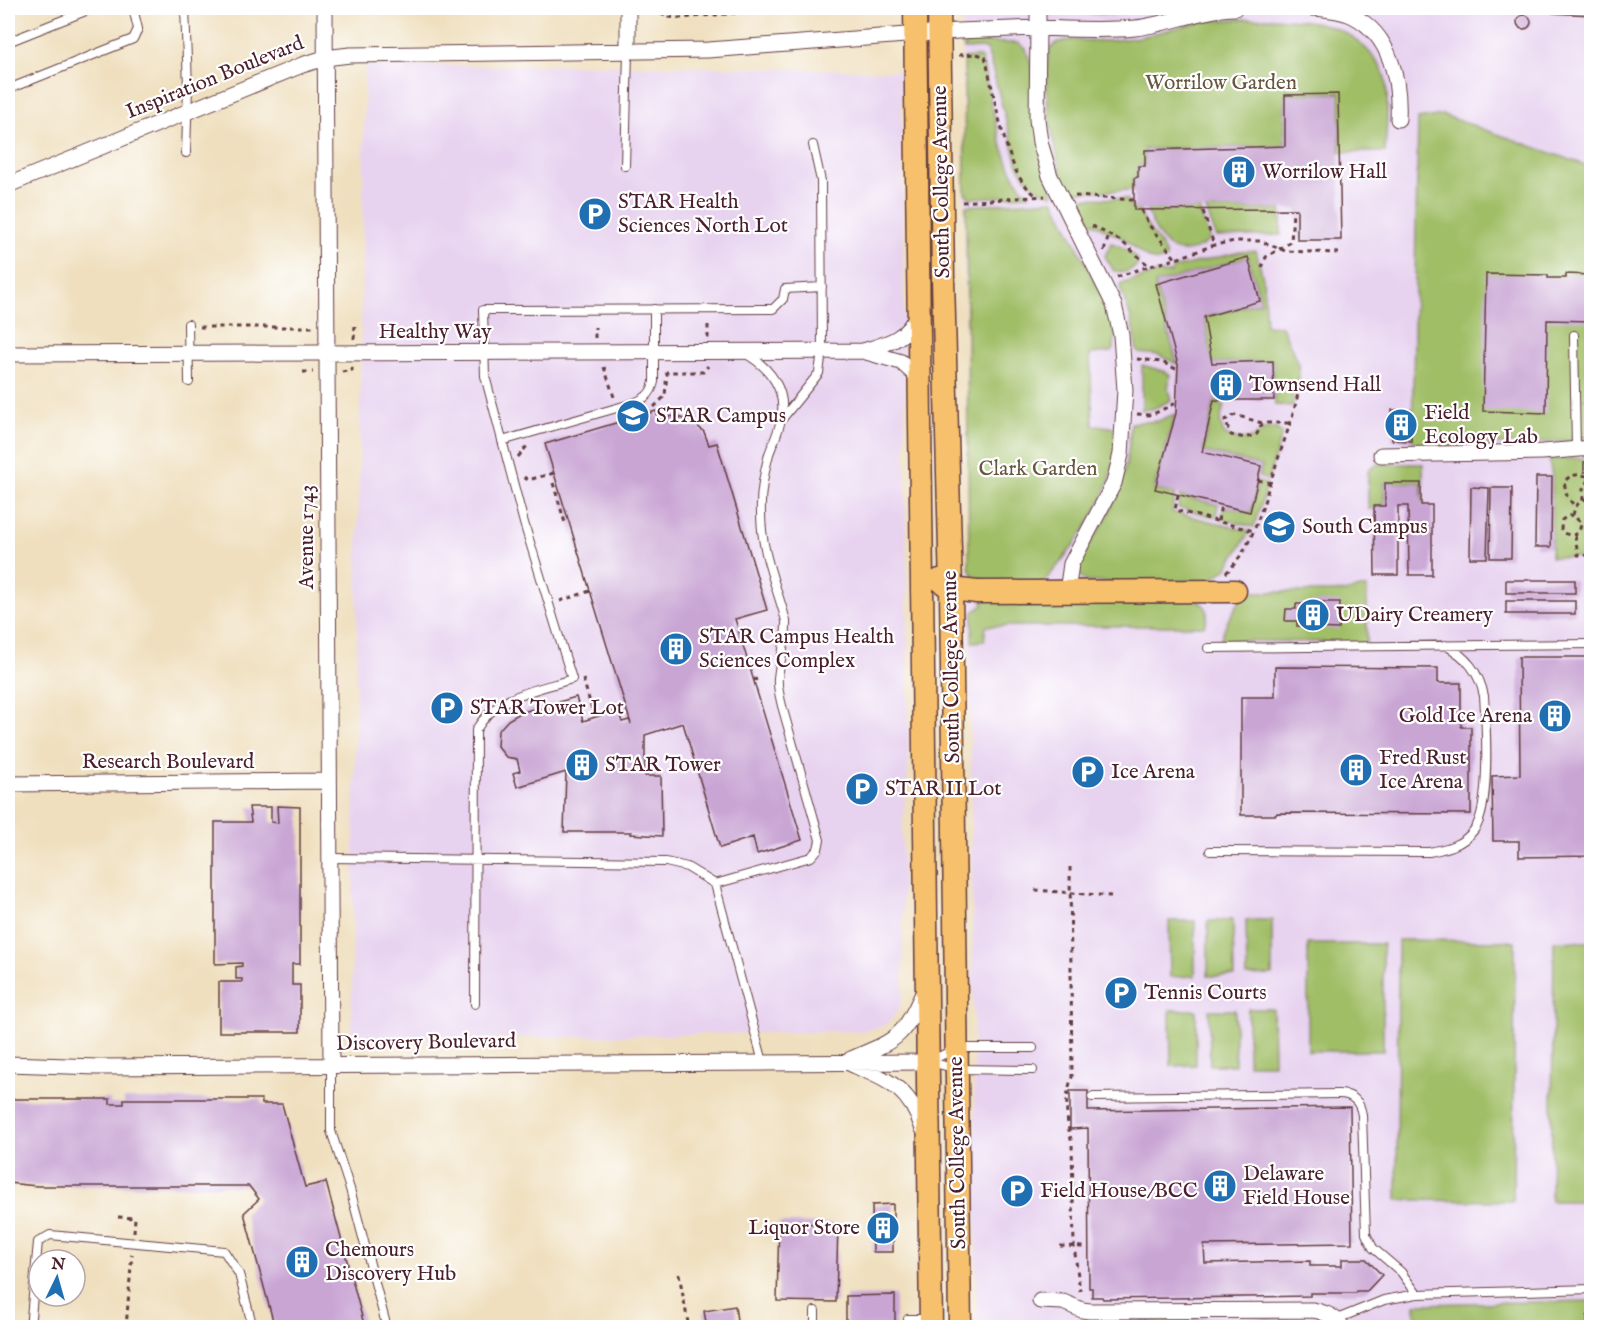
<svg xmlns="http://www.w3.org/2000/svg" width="1599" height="1335" viewBox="0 0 1599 1335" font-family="'IM FELL English',serif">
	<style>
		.built { fill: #e7d2ef }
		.green { fill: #a0be66; stroke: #756e48; stroke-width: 1.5 }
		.building { fill: #c9a5d4 }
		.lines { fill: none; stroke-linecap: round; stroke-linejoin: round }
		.service-casing { stroke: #633c41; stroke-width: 10 }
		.minor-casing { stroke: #633c41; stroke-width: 17 }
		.primary-casing { stroke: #633c41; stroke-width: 25 }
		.path { stroke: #633c41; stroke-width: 3; stroke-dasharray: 4.5 4.5; stroke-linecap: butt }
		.service { stroke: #fff; stroke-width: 8 }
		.minor { stroke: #fff; stroke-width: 15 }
		.primary { stroke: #f7c06c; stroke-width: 22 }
		.labels { text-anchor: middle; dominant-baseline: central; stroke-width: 4.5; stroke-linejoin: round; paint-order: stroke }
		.street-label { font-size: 21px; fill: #4a1f2b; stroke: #fff }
		.park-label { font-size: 21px; fill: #685740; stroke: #fff }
		.poi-label { font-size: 21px; fill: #4a1f2b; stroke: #fff; text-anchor: start }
	</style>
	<rect width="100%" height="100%" fill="#fff"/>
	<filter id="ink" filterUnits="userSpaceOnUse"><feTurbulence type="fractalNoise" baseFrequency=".0167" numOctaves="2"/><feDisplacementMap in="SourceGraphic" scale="12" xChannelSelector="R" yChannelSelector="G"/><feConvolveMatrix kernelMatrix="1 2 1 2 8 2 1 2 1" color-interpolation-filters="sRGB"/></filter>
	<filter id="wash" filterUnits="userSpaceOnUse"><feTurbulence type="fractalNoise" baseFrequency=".008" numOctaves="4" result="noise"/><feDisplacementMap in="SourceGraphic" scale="24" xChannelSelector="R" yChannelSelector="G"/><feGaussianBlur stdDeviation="1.35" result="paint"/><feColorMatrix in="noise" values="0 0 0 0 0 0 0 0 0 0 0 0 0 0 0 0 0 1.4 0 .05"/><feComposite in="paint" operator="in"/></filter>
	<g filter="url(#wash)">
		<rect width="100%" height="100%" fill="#efdfbe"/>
		<path class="built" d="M962,8H1591V1327H977Z
			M601,65L901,71L909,761L902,829L903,994L899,1010L886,1025L864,1031L351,1041L365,66Z"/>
		<path class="green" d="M1059,8H1143L1110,14L1059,12Z
			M1266,18C1307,19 1348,22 1374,58C1376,61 1380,65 1382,69C1391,89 1386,130 1385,152H1340V93L1285,94V146L1145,149L1144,165L1138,166L1137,177L1133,178V190L1066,192C1054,145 1041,99 1049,50L1058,42L1071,40L1107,41L1140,37L1203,21Z
			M971,42L1018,43L1026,49L1031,64L1053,195C1033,189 1028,183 1018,165L987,49L979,48L964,49L963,46Z
			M979,57L982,60C991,97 1000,171 1029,195L970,198L965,193L964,58Z
			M1443,115L1591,167V440L1417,448V442L1412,441L1418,119Z
			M1081,198L1127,199L1133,209H1139C1142,226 1168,248 1166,259L1158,261L1149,259L1124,239L1085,219L1077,202Z
			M1054,200L1107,306L1115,334L1114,346L1111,352L1090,354L1093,425L1111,427L1115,430C1115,440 1116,452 1114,462C1105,507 1072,550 1043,583L982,584V578L973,576L969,567L966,206Z
			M1147,209H1199L1210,239C1201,250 1181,255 1169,247C1160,240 1150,221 1147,209Z
			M1206,209H1281V235L1216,237Z
			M1111,243C1122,245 1130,253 1138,260L1137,266L1126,272L1114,271L1105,256Z
			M1256,251L1263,278L1266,325L1282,326L1298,364L1300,392H1293V406L1275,405L1273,361L1212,363L1204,317L1261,302L1248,257L1155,284L1177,364L1159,355L1139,353L1137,351L1131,318L1120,288L1121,284L1157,273H1171L1174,268L1240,252Z
			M1142,365L1163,371L1170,375L1168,389L1171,400L1153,409L1142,410Z
			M1215,400H1219V405H1224L1220,422L1224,434C1259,454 1260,414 1282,433L1268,480L1259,477L1262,466L1203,451Z
			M1175,414L1154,489L1175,494L1172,512L1250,531L1227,568L1214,578V581L1086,582L1079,575C1078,554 1095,539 1104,522C1110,511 1116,499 1120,488C1127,467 1129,445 1131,423L1158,421Z
			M1591,458V557H1551L1552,477L1549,459Z
			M1377,464H1423V504L1421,483H1385L1384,506H1375L1374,509H1368V472L1370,468Z
			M1258,482L1267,484L1254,527L1221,519L1224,506L1251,512Z
			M1180,496L1218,505L1216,517L1178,508Z
			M1361,588H1367V643L1220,640L1227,622L1245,592H1344Z
			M983,598L1194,599C1207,605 1211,612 1204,626H986L984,641L972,642L973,612L983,605Z
			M1233,920L1234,976H1208V921Z
			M1246,920H1272V975L1247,976Z
			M1169,921H1195V976L1170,977Z
			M1398,940L1515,941L1513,1201L1397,1200Z
			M1554,941L1591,942V1201H1551Z
			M1308,944H1383V1051H1308Z
			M1248,1009H1273L1274,1064H1248Z
			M1170,1010H1196V1065L1171,1066Z
			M1209,1010H1235V1065H1210Z
			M1591,1301V1327H1416L1415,1304Z
			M1308,1319L1316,1320L1329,1327H1105V1320Z"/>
		<g id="blocks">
			<path class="building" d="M1553,8H1592V15L1553,13Z
				M1517 22a7 7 0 1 1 14 0a7 7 0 1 1-14 0Z
				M1338,94L1341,240H1297V209L1134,210V178L1138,177V166H1145V150L1285,146V95Z
				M1248,257L1260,301L1204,317L1212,363L1273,361L1274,400H1214L1202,452L1261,466L1250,512L1155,489L1176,413L1178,365L1156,284Z
				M1486,274L1548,275V278H1566V274L1592,275V321L1547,320L1546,413L1483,411Z
				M1392,410H1411V441L1392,440Z
				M656,411L658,418L676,416L693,422L704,432L709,445L717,443L767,610L735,619L802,840L757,854L753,837L720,848L683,723L645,735V776H661L662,836L630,834L631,832H564L566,772L517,787L513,773L520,771L517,759L506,757L497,746L498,731L508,720L520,713L533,709H547L548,705L576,697L583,721L618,710L622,722L629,720L631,724L545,444Z
				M1584,462H1592V472H1584Z
				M1536,477H1552L1551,547H1535Z
				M1385,483H1421V505H1432V575H1409L1408,506H1398V575H1375L1374,506H1385Z
				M1471,487L1489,488L1487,558H1470Z
				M1491,488H1512L1511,558H1490Z
				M1506,580H1575V593H1506Z
				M1506,601H1575V614H1506Z
				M1312,602H1340L1339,629L1313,628V626H1297V621H1285L1286,609H1296V604H1312Z
				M1519,657H1592V856L1519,857V841H1493L1492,776L1520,775Z
				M1275,667L1438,668V683H1461V727H1471V814L1277,813L1276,815H1241V697H1275Z
				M277,806L300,807V964H292V985H300V1032H219V982H242V979H236V967L242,966V963L215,964V822H251L249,807H271V822L278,823Z
				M1070,1091H1088V1111L1350,1107L1352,1243L1204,1245L1205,1263L1310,1261V1266H1342V1259H1366L1382,1275L1367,1291H1357L1356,1293H1310V1296L1103,1299L1102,1297H1092V1288H1089L1088,1128L1070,1129Z
				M8,1099H110V1104H124V1099H261L262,1104H282L305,1187L326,1182L365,1328H275L244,1213L259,1199L249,1186H37L8,1183Z
				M893,1204V1252H873L872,1205Z
				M779,1223L838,1224L836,1302L777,1301Z
				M895,1295V1328H846V1296Z
				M735,1306L738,1328H707L704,1311Z
				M1587,1316H1592V1328H1587Z"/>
		</g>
	</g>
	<g filter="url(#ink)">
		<use href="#blocks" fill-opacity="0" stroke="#633c41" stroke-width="1.5"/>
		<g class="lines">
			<defs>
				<path id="service" d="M185,8L188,86L186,153
					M8,42L93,8
					M8,87L11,88L133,39L138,29L133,8
					M625,166L628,52
					M188,324L189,382
					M1574,335L1576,449
					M782,419L819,373L822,351L821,181L813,145
					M502,441L634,403C645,398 651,395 654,382V309
					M1208,648L1592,644
					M1210,851L1429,852C1446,849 1463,845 1474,830C1491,809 1486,724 1484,696C1479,672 1467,657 1445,645
					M329,858L666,862L687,867L715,884L811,857L818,849L820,840L782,706C780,697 777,687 778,678C780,658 787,640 786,621C776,584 761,552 761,513C760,494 764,473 769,454C773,443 779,431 781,419C787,391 771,369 748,355
					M715,884L763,1062
					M475,1004L476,730C496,695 537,690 572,679L524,523L485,376L483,310L773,309L783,299L785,289L822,287
					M930,1061L957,1048H1033
					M930,1062L957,1069L1033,1070
					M331,1066V1131L350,1189L387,1328
					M1092,1097L1339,1094C1353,1094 1360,1102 1362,1115L1366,1234L1373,1248L1401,1272L1417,1294
					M815,1311V1328
					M1337,1319L1384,1300L1417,1294L1592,1289
					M30,1328L38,1242L50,1235L224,1251L239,1274L253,1328
					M909,1328L908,1319H929"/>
				<path id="minor" d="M325,8L331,1066
					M628,8V52
					M1312,8C1325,9 1341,10 1353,16C1391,35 1400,81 1398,119
					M8,185L302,65L325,58L350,55L708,50L958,31L1038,28V8
					M863,351C886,344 908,339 917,314
					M8,354L863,351L901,362L920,379
					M1381,455L1542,452L1592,448
					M1067,592L1071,564L1114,483L1121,454L1125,390L1121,335L1114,305L1050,176L1040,142L1037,119L1038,28C1070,29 1103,31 1135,28C1169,24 1201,9 1235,8
					M8,784L329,781
					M851,1059C898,1039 902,1039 924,991
					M8,1064L97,1067L928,1062
					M851,1064C889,1081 909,1087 923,1129
					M1040,1301L1063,1302L1082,1310L1090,1311L1313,1310C1327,1313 1334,1316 1343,1328"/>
				<path id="primary" d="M915,8L931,1328
					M939,8L943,279L951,589L960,1328
					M940,580L951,589L977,592L1235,591"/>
			</defs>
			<use href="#service" class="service-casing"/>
			<use href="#minor" class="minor-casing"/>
			<use href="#primary" class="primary-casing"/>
			<path class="path" d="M653,8L668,17L680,18L794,8
				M959,55L976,54L985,56C993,91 1002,142 1017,173C1022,183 1029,190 1038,197
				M1075,196L1134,200
				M962,202L1045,196
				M1141,210L1149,225L1176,259
				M1203,211L1214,245
				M1092,226L1121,241L1149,266
				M1104,251L1109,235
				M1262,268L1266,257L1291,242L1293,212
				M1117,277L1140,269L1179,258L1214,245L1235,241H1261L1285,251L1339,253
				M708,325V339
				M200,327H313
				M595,338V327
				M354,339L355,326
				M1137,359L1162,362L1178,370
				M604,367L614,397
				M303,372H313
				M342,372L352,370V366
				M654,407L665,396L667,372H703L708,366
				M1137,414L1151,415L1178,402
				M1262,423L1257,434L1245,438L1231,435L1225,420L1235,415L1262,423H1290
				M518,457L527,446
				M1589,462L1590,477L1583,489V499L1575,507L1567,496L1564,482C1571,473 1580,474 1590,477L1592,479
				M524,477L528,480L554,473
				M1258,480L1270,483
				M553,483L566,526
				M1178,495L1175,510L1254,531
				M1583,499L1592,502
				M1573,515L1567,516L1562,520L1561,529L1563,533C1574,537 1580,535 1581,523L1573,515L1575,507
				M1218,521L1221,505
				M1575,535L1578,555H1592
				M1226,573C1255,545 1262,505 1275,468C1283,443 1293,419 1298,393
				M560,601L590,591
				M583,679L594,716
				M754,680L757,679
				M1070,867L1072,1077C1064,1098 1066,1122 1072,1143L1074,1246L1080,1291
				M1035,890L1111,896
				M118,1217L135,1218L134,1232
				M1060,1246L1085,1247
				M679,1274L689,1328
				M126,1328L132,1254"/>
			<use href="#service" class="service"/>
			<use href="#minor" class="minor"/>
			<use href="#primary" class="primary"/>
		</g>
	</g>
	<defs>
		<symbol id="building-disc" viewBox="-11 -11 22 22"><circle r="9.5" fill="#1f6fb2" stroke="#fff"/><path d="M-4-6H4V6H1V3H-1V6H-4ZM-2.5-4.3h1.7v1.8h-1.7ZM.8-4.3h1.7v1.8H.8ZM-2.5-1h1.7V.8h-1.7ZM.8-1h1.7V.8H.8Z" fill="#fff"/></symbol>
		<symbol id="parking-disc" viewBox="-11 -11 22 22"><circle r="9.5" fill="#1f6fb2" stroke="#fff"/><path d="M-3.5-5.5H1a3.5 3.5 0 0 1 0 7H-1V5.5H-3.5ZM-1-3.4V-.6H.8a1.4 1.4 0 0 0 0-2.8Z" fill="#fff"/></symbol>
		<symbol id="university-disc" viewBox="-11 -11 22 22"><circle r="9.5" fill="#1f6fb2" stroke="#fff"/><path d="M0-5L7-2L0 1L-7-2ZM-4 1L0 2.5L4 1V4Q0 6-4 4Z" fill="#fff"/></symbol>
	</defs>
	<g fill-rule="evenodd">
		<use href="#building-disc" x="1220" y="153" width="38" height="38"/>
		<use href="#parking-disc" x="576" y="195" width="38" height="38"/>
		<use href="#building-disc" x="1207" y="366" width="38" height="38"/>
		<use href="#university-disc" x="614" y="397" width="38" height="38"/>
		<use href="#building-disc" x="1382" y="406" width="38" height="38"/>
		<use href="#university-disc" x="1260" y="508" width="38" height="38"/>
		<use href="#building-disc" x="1294" y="596" width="38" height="38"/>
		<use href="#building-disc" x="657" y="630" width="38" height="38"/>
		<use href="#parking-disc" x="428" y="689" width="38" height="38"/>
		<use href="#building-disc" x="1536" y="697" width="38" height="38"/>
		<use href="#building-disc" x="563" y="746" width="38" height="38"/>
		<use href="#building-disc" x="1337" y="751" width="38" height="38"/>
		<use href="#parking-disc" x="1069" y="753" width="38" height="38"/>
		<use href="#parking-disc" x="843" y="770" width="38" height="38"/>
		<use href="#parking-disc" x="1102" y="974" width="38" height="38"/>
		<use href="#building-disc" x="1201" y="1167" width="38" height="38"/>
		<use href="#parking-disc" x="998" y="1172" width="38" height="38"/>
		<use href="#building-disc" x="864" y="1209" width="38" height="38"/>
		<use href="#building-disc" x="283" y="1243" width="38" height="38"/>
	</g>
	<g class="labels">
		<g class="street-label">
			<text transform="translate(215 78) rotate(-22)">Inspiration Boulevard</text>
			<text transform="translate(942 182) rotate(-91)">South College Avenue</text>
			<text x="435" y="332">Healthy Way</text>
			<text transform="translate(307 537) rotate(-90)">Avenue 1743</text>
			<text transform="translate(952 667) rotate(-91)">South College Avenue</text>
			<text x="168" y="762">Research Boulevard</text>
			<text transform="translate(426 1043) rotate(-1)">Discovery Boulevard</text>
			<text transform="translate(958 1153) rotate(-91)">South College Avenue</text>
		</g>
		<g class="park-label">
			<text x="1221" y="83">Worrilow Garden</text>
			<text x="1038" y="469">Clark Garden</text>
		</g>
		<g class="poi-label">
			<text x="1262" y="172">Worrilow Hall</text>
			<text x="618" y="202">STAR Health<tspan x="618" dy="24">Sciences North Lot</tspan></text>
			<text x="1249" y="385">Townsend Hall</text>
			<text x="1424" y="413">Field<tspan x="1424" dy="24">Ecology Lab</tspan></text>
			<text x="656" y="416">STAR Campus</text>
			<text x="1302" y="527">South Campus</text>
			<text x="1336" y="615">UDairy Creamery</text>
			<text x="699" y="637">STAR Campus Health<tspan x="699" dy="24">Sciences Complex</tspan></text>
			<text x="470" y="708">STAR Tower Lot</text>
			<text x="1532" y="716" text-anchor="end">Gold Ice Arena</text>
			<text x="1379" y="758">Fred Rust<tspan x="1379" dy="24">Ice Arena</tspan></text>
			<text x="605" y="765">STAR Tower</text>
			<text x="1111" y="772">Ice Arena</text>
			<text x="885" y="789">STAR II Lot</text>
			<text x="1144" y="993">Tennis Courts</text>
			<text x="1243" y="1174">Delaware<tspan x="1243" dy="24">Field House</tspan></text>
			<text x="1040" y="1191">Field House/BCC</text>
			<text x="860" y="1228" text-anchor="end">Liquor Store</text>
			<text x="325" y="1250">Chemours<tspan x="325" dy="24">Discovery Hub</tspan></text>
		</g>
	</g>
	<rect width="1599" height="1335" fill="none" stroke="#fff" stroke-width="30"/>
	<g transform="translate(57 1278) rotate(5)"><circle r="28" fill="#ffffff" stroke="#b7a5aa" stroke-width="1.5"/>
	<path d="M0-4.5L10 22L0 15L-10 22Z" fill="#1f6fb2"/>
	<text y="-9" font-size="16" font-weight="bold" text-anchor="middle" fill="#4a1f2b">N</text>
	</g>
</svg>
